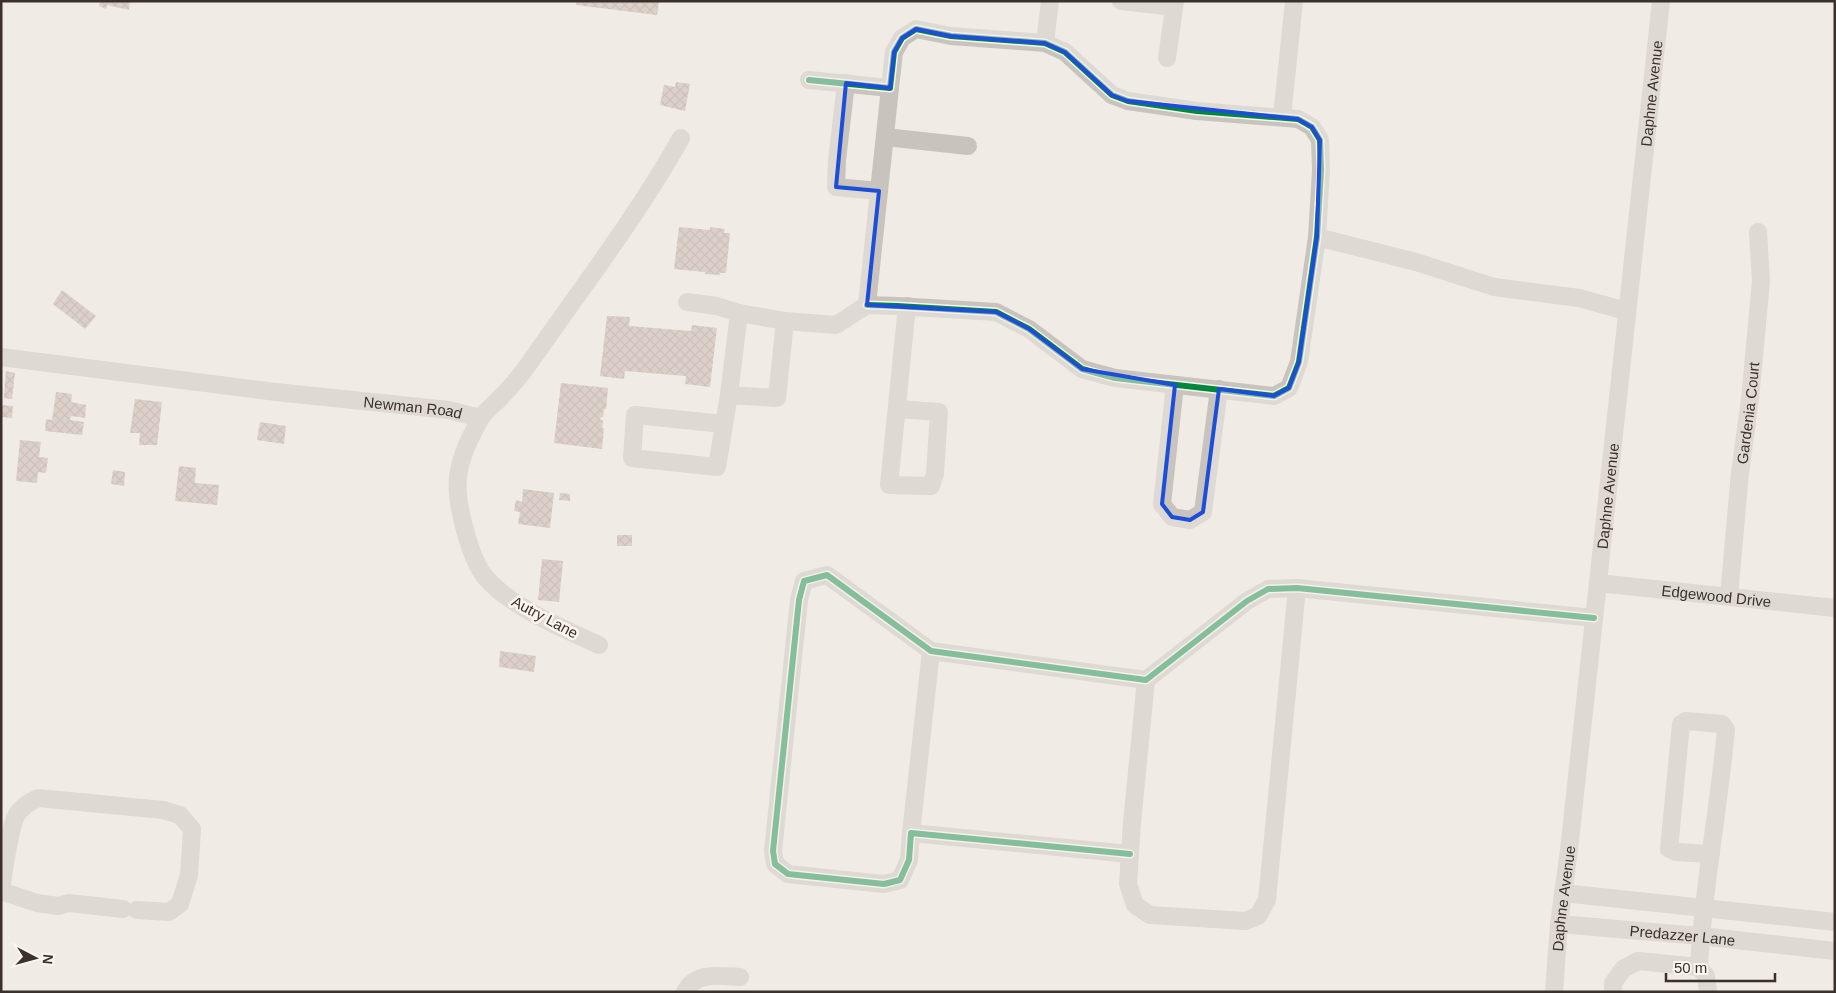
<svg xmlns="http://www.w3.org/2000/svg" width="1836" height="993" viewBox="0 0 1836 993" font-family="Helvetica,sans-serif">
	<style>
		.building { fill: url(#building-cross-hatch) }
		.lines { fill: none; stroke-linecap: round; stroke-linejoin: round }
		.minor { stroke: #c9c3be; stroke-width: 18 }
		.cycleway-casing { stroke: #fbf5ee; stroke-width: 9 }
		.cycleway { stroke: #00873e; stroke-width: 6 }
		.marked { fill: none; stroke: #1d4ed8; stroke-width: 4; stroke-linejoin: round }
		.labels { text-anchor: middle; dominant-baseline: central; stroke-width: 5; stroke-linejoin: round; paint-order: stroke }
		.street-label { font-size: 15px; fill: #3b302b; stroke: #fbf5ee }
	</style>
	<defs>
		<pattern id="building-cross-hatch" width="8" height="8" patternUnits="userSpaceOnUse" patternTransform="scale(1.25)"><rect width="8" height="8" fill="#c3afa7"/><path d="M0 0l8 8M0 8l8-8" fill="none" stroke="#a08f88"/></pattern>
	</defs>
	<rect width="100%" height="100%" fill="#f0ebe5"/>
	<path class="building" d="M100,1H130L129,10L107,5L106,9L99,6Z
		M577,1H659L657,15L576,5Z
		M676,82L690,84L685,111L660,105L664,85L675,87Z
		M679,227L710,230V227L725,229L724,233H730L726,273H720V275L705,274V272L674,269Z
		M62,290L96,316L85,329L53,304Z
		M607,316L630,317L629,326L691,331L692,325L717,328L710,387L685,384L686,376L625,371L624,379L600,376Z
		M6,371L15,373L12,399L4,398Z
		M561,383L608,388L606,409H604L603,417H601L600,420H603L602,428H604L602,449L554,443Z
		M56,392L72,394L71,402L86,405L85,418L71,416L70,420L84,422L82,435L45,431L46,419L52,420Z
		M135,399L162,402L157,445H139L140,433H130Z
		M1,405L13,406L12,418L1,417Z
		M260,422L286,426L284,444L257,440Z
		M20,440L41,442L39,457L48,458L46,473L38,472L37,483L16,481Z
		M179,466L196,468L195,483L219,485L217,505L175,501Z
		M113,470L125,472L124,486L111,484Z
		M523,489L554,493L550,528L518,524L520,512L514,511L516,500L522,502Z
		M560,493L570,494V501L559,500Z
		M617,535H632V546H617Z
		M542,559L563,561L559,602L538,600Z
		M500,651L536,656L534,672L499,667Z"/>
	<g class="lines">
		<g class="minor">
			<path d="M1121,1L1174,7"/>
			<path d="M1045,43L1050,1"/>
			<path d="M1167,58L1175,1"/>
			<path d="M809,80L890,88L894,52L902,38L916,29L951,36L1045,43L1065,52L1112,95L1128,101L1197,111L1298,119L1312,127L1320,140L1321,170L1317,237L1299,362L1289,388L1274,396L1115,378L1082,369L1029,329L996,312L897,306L867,305"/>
			<path d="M1282,117L1294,1"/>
			<path d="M885,137L968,146"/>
			<path d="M879,191L890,88"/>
			<path d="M1317,237L1416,262L1494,287L1579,298L1626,311"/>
			<path d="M687,302L717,306L739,313L785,321L836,325L867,305L879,191L836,187L837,160L846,83"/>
			<path d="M739,313L729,395L777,398L785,321"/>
			<path id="s1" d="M1,357L276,392L449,410L480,418"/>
			<path d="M1175,385L1162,504L1172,517L1190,520L1203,512L1219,389"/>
			<path d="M897,409L939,412L935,474L931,486L889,485L907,306"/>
			<path d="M724,424L635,415L632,458L717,467L729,395"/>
			<path id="s2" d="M1598,583L1835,608"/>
			<path id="s3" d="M1729,596L1740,473L1750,399L1761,281L1758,232"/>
			<path d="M599,645C564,629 511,607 486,578C470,560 455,501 458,477C460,459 470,437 479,421C484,411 495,404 502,396C514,384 524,371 533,358C583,286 638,215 681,138"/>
			<path d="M1146,680L1132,823L1128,884L1135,905L1150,915L1245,921L1258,916L1267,900L1297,588"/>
			<path d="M911,833L931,651"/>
			<path d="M1130,854L911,833L909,860L900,880L884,884L788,874L775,864L773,851L799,600L804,581L827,575L931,651L1146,680L1247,601L1268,589L1297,588L1594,618"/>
			<path d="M1,890C4,872 9,828 17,814C23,806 29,802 38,798L163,810L180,815L192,829L189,875L180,904L169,912L137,910"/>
			<path d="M1,891L37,903L58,906L69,903L123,909"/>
			<path d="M1563,893L1835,922"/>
			<path id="s4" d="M1559,924L1700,936L1835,951"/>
			<path d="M685,992C695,971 721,976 740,977"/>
			<path id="s5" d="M1554,992L1559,924L1569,850L1661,1"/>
			<path d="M1613,992V983L1623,969L1638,961L1699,967"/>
			<path d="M1708,992L1706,976L1699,967C1703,887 1719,809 1726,729L1722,724L1686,721L1681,724L1669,849L1676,852L1711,854"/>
		</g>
		<defs>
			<path id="cycleway" d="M809,80L890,88L894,52L902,38L916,29L951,36L1045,43L1065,52L1112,95L1128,101L1197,111L1298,119L1312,127L1320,140L1321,170L1317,237L1299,362L1289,388L1274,396L1115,378L1082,369L1029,329L996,312L897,306L867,305
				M1130,854L911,833L909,860L900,880L884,884L788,874L775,864L773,851L799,600L804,581L827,575L931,651L1146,680L1247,601L1268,589L1297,588L1594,618"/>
		</defs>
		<use href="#cycleway" class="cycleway-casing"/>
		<use href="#cycleway" class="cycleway"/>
	</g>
	<path d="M0 0H1836V993H0ZM916,29L951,36L1045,43L1065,52L1112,95L1128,101L1298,119L1312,127L1320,140L1317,237L1299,362L1289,388L1274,396L1219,389L1203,512L1190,520L1172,517L1162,504L1175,385L1082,369L1029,329L996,312L867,305L879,191L836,187L846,83L890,88L894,52L902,38Z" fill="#f0ebe5" fill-opacity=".55" fill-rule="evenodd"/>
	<path class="marked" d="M916,29L951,36L1045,43L1065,52L1112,95L1128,101L1298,119L1312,127L1320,140L1317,237L1299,362L1289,388L1274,396L1219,389L1203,512L1190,520L1172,517L1162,504L1175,385L1082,369L1029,329L996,312L867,305L879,191L836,187L846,83L890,88L894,52L902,38Z"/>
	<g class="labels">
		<g class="street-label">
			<text stroke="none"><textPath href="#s5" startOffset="904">Daphne Avenue</textPath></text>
			<text stroke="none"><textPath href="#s1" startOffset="415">Newman Road</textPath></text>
			<text stroke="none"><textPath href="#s3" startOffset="184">Gardenia Court</textPath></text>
			<text stroke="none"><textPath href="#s5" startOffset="499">Daphne Avenue</textPath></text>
			<text stroke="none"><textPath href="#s2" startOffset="119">Edgewood Drive</textPath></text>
			<text transform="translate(545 617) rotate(28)">Autry Lane</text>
			<text stroke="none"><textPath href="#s5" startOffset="94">Daphne Avenue</textPath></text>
			<text stroke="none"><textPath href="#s4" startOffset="124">Predazzer Lane</textPath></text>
		</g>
	</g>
	<rect width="1836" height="993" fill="none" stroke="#3b302b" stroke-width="5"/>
	<g transform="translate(35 958) rotate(96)" stroke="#fbf5ee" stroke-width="4" paint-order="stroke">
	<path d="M0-4L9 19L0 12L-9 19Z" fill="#3b302b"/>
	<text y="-8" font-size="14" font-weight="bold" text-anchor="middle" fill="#3b302b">N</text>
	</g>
	<path d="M1666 973v8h109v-8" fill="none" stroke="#3b302b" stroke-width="2.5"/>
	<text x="1674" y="973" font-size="15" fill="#3b302b" stroke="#fbf5ee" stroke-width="4" paint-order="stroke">50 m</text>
</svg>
